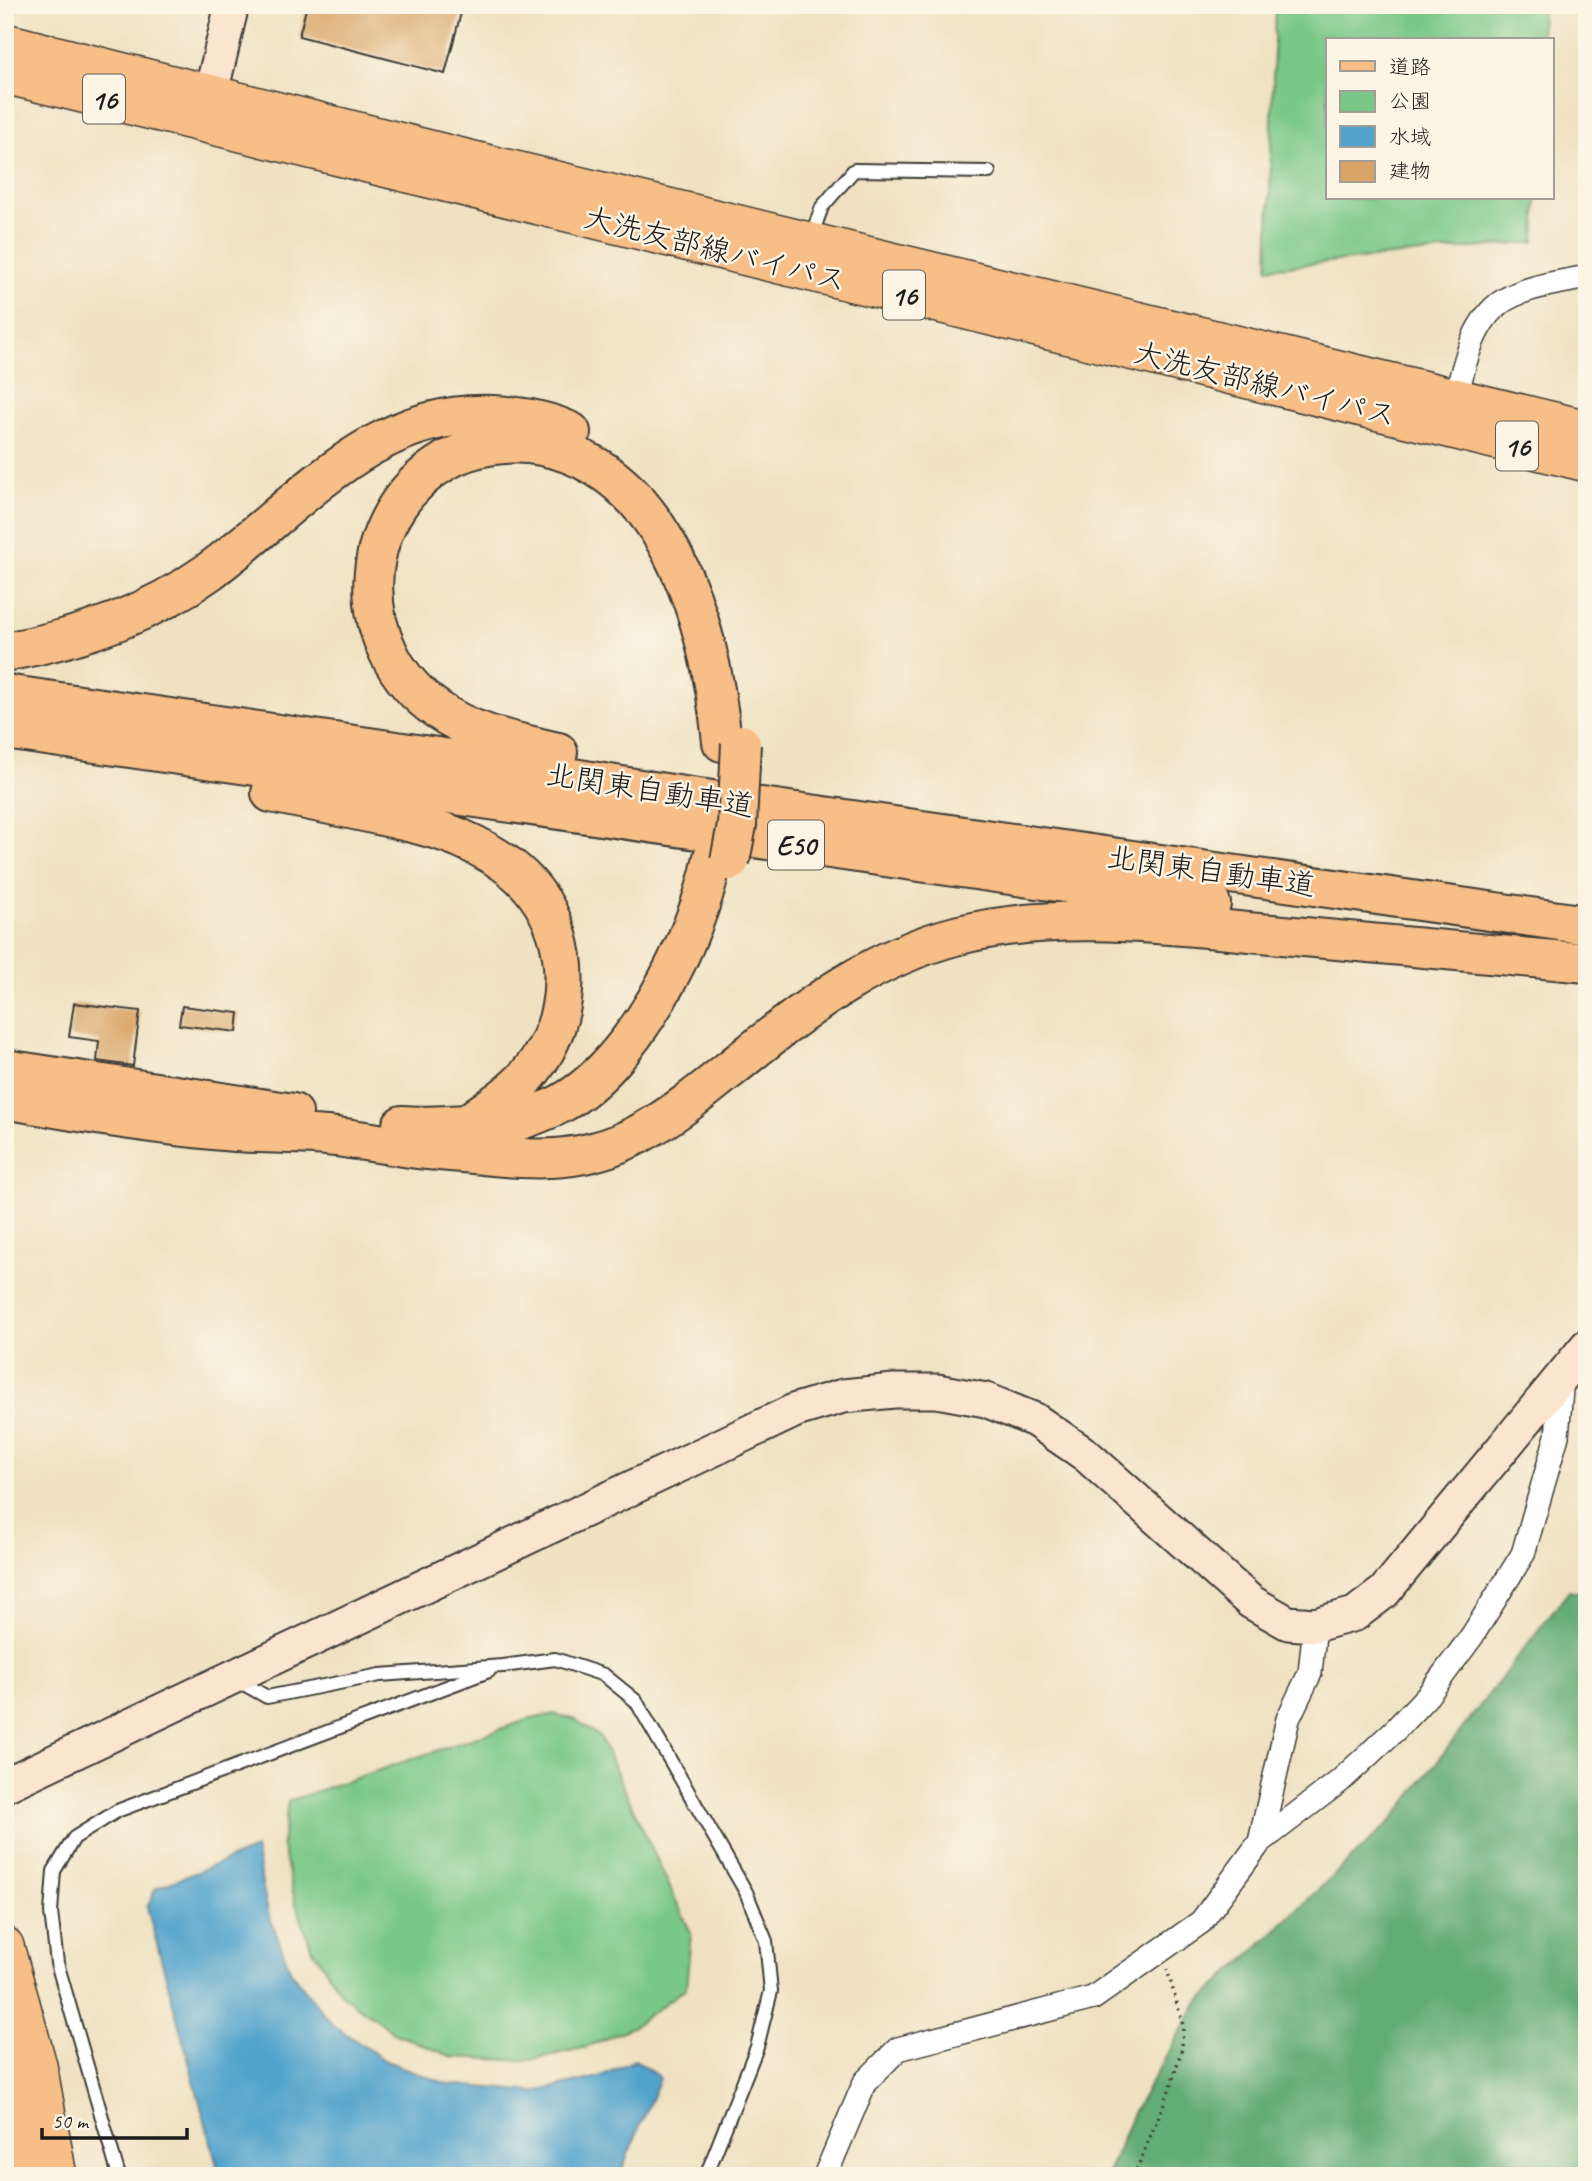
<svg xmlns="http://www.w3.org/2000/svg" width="1592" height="2181" viewBox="0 0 1592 2181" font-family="Caveat,'Klee One',sans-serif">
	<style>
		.green { fill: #79c888; stroke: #4a7252; stroke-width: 2 }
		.forest { fill: #62ac74; stroke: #3f6448; stroke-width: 2 }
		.water { fill: #51a3cc; stroke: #366074; stroke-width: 2 }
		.building { fill: #d8a364 }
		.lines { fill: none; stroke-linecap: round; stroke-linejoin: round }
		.lane-casing { stroke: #3c3a35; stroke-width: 16 }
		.street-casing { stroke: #3c3a35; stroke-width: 26 }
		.secondary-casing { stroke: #3c3a35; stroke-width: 37 }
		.primary-casing { stroke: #3c3a35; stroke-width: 40 }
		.highway-casing { stroke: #3c3a35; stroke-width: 42 }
		.path { stroke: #3c3a35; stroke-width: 3.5; stroke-dasharray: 2 5; stroke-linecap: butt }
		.lane { stroke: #fff; stroke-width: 12 }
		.street { stroke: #fff; stroke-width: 23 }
		.secondary { stroke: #fce5cf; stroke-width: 33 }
		.primary { stroke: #f7be87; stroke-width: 37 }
		.highway { stroke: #f7be87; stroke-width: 38 }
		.highway-bridge-casing { stroke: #3c3a35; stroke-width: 42; stroke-linecap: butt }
		.highway-bridge { stroke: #f7be87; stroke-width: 38 }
		.labels { text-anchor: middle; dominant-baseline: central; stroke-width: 5; stroke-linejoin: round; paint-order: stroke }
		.shield { fill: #fcf5e5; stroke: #5f5d58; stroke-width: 2 }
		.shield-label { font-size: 28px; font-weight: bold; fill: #1c1c1c }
		.street-label { font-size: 30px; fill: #1c1c1c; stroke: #fcf5e5 }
	</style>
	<rect width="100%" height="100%" fill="#fcf5e5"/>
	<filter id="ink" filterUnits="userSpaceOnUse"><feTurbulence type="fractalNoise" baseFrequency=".0143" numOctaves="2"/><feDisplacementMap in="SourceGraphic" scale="14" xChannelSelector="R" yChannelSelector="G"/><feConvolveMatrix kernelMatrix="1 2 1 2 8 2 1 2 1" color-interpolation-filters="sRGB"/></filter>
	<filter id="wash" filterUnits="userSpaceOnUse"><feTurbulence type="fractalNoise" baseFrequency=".00686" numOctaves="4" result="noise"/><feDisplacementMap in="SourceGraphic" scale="28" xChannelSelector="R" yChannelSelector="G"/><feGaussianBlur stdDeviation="1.57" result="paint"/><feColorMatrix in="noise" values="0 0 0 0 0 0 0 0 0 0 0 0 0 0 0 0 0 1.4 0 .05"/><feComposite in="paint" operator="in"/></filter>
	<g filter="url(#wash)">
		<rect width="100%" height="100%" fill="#efe1c1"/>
		<path class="green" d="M1275,5H1542L1541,40H1328V198H1537L1535,242L1268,268Z
			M554,1714L576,1720L600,1737L691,1933L686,1988L632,2027L587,2047L525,2061L453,2057L396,2034L342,1995L311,1947L295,1901L282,1844L288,1801L527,1720Z"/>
		<path class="forest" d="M1569,1590L1587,1593V2176H1107L1132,2115L1196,2005L1393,1819Z"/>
		<path class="water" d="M255,1849L268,1912L291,1972L333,2025L386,2061L448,2084L535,2092L599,2077L635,2060L660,2078L619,2176H220L147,1907L156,1888Z"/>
		<g id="blocks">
			<path class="building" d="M307,5H463L445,74L299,36Z
				M74,1003L140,1011L133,1066L97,1061L99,1041L69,1037Z
				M182,1006L239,1013L237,1032L179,1025Z"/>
		</g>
	</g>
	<g filter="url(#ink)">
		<use href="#blocks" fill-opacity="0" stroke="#3c3a35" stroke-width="2"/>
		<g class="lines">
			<defs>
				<path id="lane" d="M811,237L822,207L854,170L989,172
					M235,1679L267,1697L380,1675L503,1666L555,1659L604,1675L636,1701L746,1892L766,1941L771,1991L757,2047L706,2176
					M119,2176L57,1963L51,1912L54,1871L74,1838L117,1811L489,1671"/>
				<path id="street" d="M1456,397C1464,365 1473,320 1503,301C1527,286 1559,283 1587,277
					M1260,1842L1340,1781L1395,1730L1428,1695L1472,1636L1523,1554L1557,1436L1562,1378
					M825,2176L865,2082L898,2049L1093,1998L1201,1922L1260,1842L1288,1719L1310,1673L1315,1625"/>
				<path id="secondary" d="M205,118L232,5
					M5,1785L796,1410L843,1396L894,1391H937L986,1400L1035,1420L1086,1455L1251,1602L1288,1623L1315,1625L1355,1614L1384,1592L1587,1346"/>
				<path id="primary" d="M5,42L457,156L1587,429
					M5,75L1587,463
					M5,1946L38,2065L58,2176
					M5,2057L28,2176"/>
				<path id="highway" d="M5,652C77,639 147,616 207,573C297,508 371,409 493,415C520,416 546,420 571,432
					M5,694L506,767L677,795L1587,925
					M5,730L1211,904
					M558,752C517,742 473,735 438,710C350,649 351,517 445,461C474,445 510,440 542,446C671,471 711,631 722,742
					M271,793C311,801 351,809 391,818C415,824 440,829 462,839C489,851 517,868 535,892C574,943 573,1019 532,1070C515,1092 489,1107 467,1124
					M5,1069L293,1113
					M5,1099C82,1113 158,1126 235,1132C266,1134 296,1133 327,1136C357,1139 387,1145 417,1149C439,1152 461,1152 483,1155C538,1161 586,1162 637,1135C677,1114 709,1086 744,1058C809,1005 876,956 959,935C1062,910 1168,925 1272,934C1377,944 1482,953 1587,963
					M402,1125C424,1127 444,1125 466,1124C480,1123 495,1125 509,1123C524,1120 540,1113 554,1107C632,1071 698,937 713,857"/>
			</defs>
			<use href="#lane" class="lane-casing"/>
			<use href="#street" class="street-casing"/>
			<use href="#secondary" class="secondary-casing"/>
			<use href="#primary" class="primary-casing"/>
			<use href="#highway" class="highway-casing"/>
			<path class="path" d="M1134,2176L1171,2086L1182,2048L1183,2025L1167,1969"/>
			<use href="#lane" class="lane"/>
			<use href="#street" class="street"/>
			<use href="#secondary" class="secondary"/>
			<use href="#primary" class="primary"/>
			<use href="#highway" class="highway"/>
			<defs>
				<path id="highway-bridge" d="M730,861L737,825L741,744"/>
			</defs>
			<use href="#highway-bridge" class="highway-bridge-casing"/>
			<use href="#highway-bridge" class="highway-bridge"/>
		</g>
	</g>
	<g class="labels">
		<g class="shield">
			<rect x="83" y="74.5" width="42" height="49" rx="5"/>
			<rect x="883" y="270.5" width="42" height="49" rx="5"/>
			<rect x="1496" y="421.5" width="42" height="49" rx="5"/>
			<rect x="768" y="820.5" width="56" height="49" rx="5"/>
		</g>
		<g class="shield-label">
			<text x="104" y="99">16</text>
			<text x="904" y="295">16</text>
			<text x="1517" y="446">16</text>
			<text x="796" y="845">E50</text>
		</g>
		<g class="street-label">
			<text transform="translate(715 249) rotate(14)">大洗友部線バイパス</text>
			<text transform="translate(1265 384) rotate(14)">大洗友部線バイパス</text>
			<text transform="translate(650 790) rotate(9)">北関東自動車道</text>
			<text transform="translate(1211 871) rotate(8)">北関東自動車道</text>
		</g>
	</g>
	<rect width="1592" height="2181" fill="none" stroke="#fcf5e5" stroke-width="28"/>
	<rect x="1326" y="38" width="228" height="161" fill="#fcf5e5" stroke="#a29e95" stroke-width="2"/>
	<rect x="1340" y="61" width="35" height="10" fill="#f7be87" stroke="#a29e95" stroke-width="2"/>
	<text x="1389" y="74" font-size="21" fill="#1c1c1c">道路</text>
	<rect x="1340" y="91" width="35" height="21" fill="#79c888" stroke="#a29e95" stroke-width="2"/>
	<text x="1389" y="108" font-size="21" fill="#1c1c1c">公園</text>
	<rect x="1340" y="126" width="35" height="21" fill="#51a3cc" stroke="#a29e95" stroke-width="2"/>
	<text x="1389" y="144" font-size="21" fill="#1c1c1c">水域</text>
	<rect x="1340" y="161" width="35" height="21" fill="#d8a364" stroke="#a29e95" stroke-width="2"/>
	<text x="1389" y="178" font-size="21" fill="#1c1c1c">建物</text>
	<path d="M42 2128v10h145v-10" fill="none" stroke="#1c1c1c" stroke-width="3.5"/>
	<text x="52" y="2128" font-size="21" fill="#1c1c1c" stroke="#fcf5e5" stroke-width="5" paint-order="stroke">50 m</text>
</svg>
